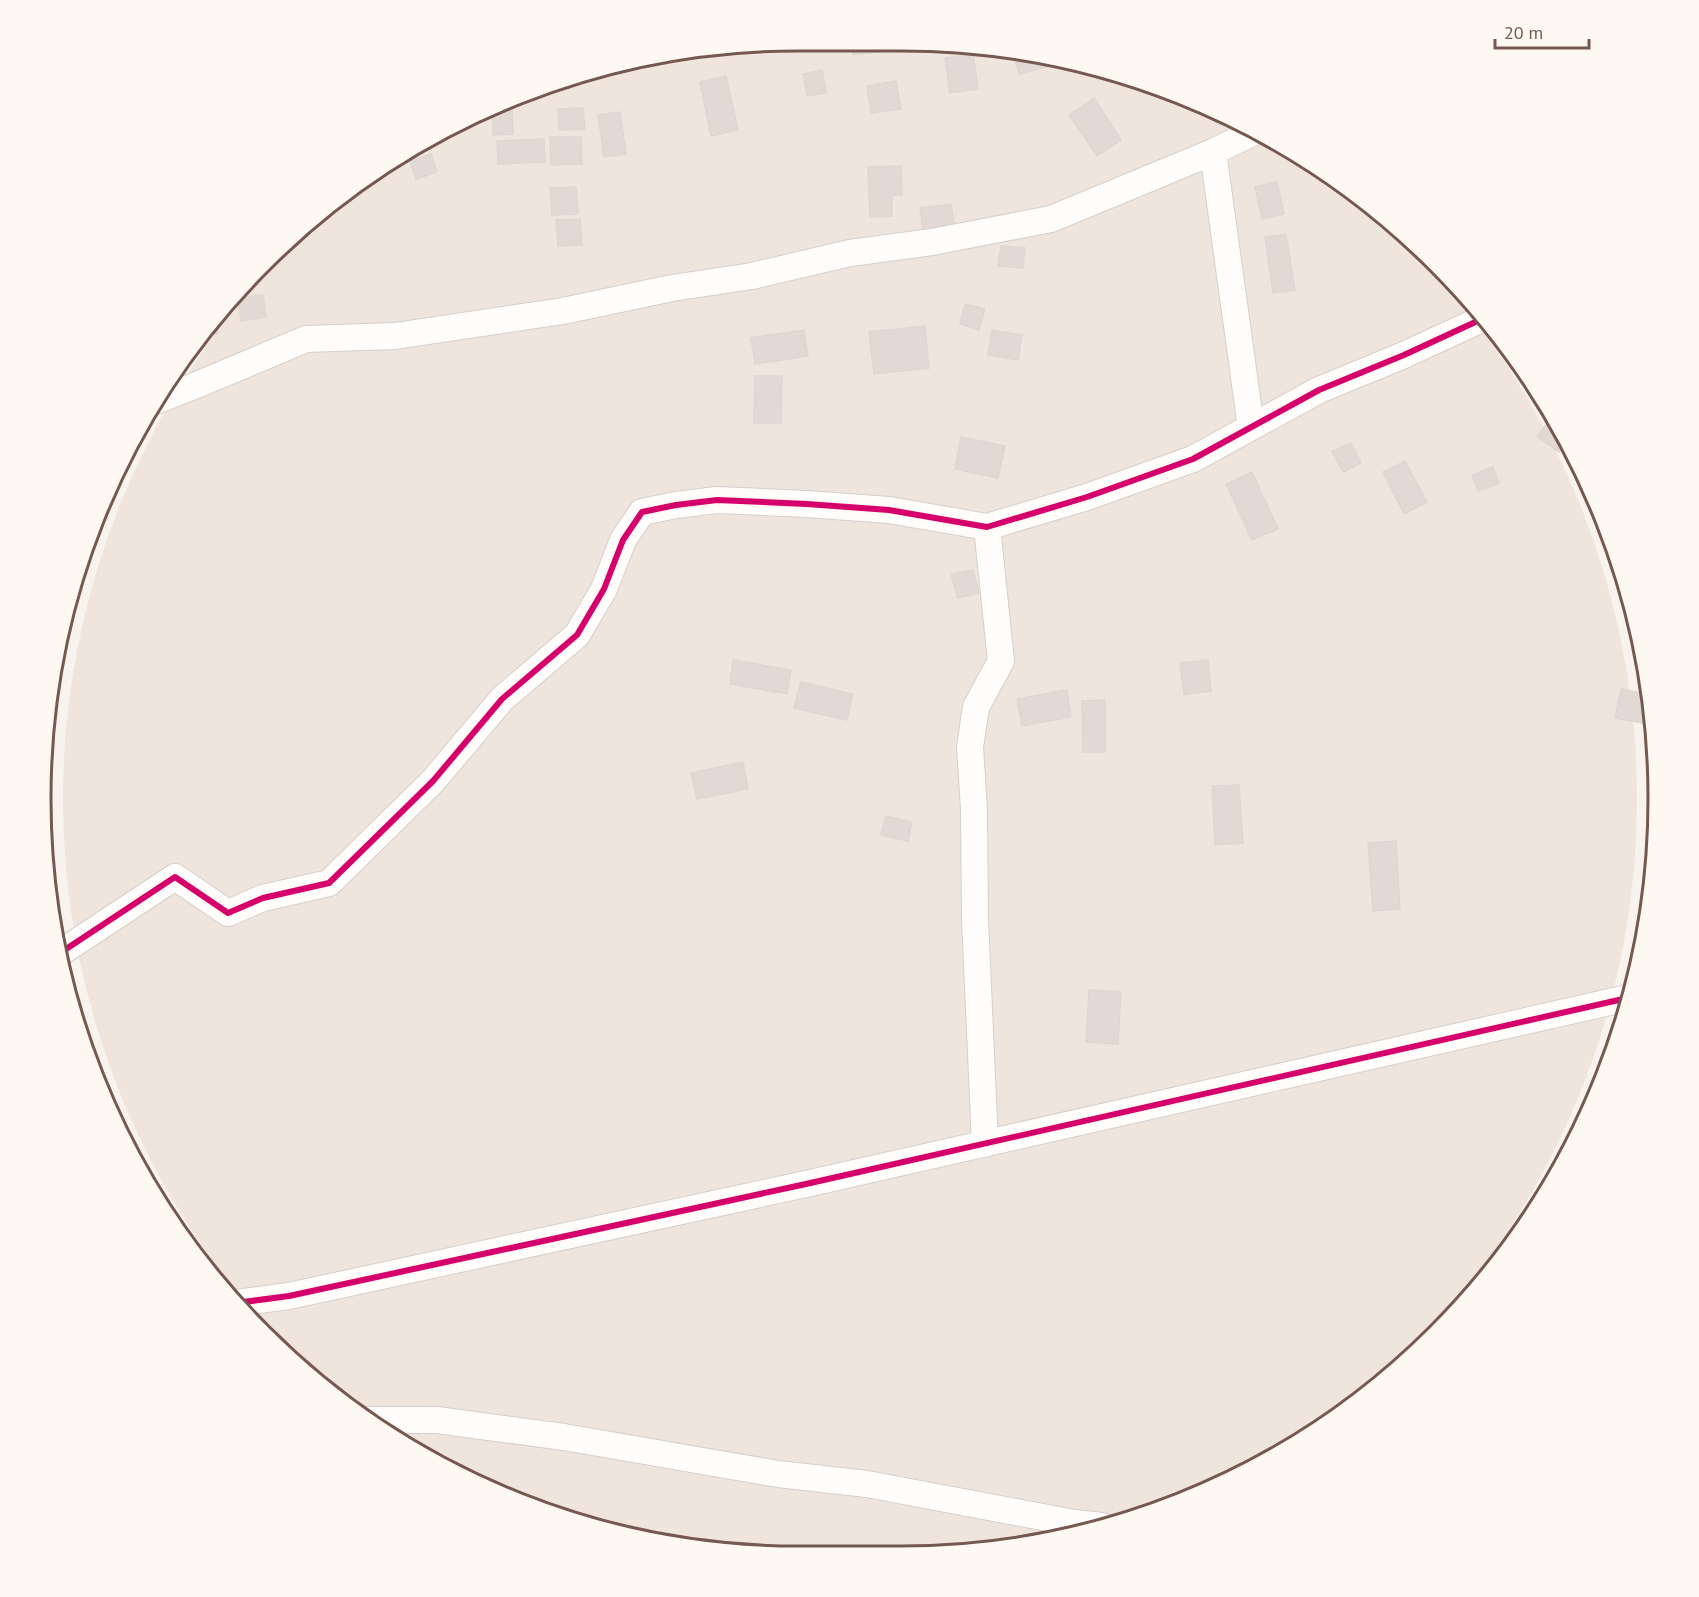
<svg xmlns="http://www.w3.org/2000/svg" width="1699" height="1597" viewBox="0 0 1699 1597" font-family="'PT Sans',sans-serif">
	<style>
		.residential { fill: #f0e5dd }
		.building { fill: #e2d9d4; stroke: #e0d6d1; stroke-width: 1.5 }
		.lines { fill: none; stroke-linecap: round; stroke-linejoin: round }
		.street-casing { stroke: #d6cfcb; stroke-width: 28 }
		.street { stroke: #fefdfc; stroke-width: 26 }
		.cycleway-casing { stroke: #fef8f2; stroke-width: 10 }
		.cycleway { stroke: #d6006c; stroke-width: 6 }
		.rim { fill: none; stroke: #755850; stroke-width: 3 }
	</style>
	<rect width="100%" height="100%" fill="#f8f3ee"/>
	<path class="residential" d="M63 799a787 787 0 1 1 1574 0a787 787 0 1 1-1574 0Z"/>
	<path class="building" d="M851,41H874L876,52L853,55Z
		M1013,53L1044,58L1047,67L1019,74Z
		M973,54L978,89L950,93L945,58Z
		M822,70L826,93L807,96L803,74Z
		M726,76L738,130L711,136L700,82Z
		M896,81L901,109L871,113L867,86Z
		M1094,98L1121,140L1097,156L1069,115Z
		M583,108L585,129L559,130L558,109Z
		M493,110H512L513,134L493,135Z
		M620,112L626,154L604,157L598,115Z
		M550,137H581L582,164L551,165Z
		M544,139L545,162L498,164L497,141Z
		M431,154L437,172L416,179L410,161Z
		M901,166L902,195H892V216L870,217L868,167Z
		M1277,182L1284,214L1262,219L1255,187Z
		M576,187L578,214L552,215L550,188Z
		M951,204L955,229L923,233L920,208Z
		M580,219L582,245L558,246L556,220Z
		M1286,234L1295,290L1273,293L1265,237Z
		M1001,246L1025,248L1023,268L998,266Z
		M263,295L266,317L241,321L238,298Z
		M965,304L985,309L979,330L960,324Z
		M223,307L217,334L205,331Z
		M925,326L929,368L874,374L869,332Z
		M804,330L808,356L755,364L751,338Z
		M992,330L1022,335L1018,360L988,355Z
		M755,376H782L781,423H754Z
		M1550,420L1561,428L1567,442L1559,452L1537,436Z
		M961,437L1005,446L998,478L955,469Z
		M1351,443L1361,463L1343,472L1332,451Z
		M1405,461L1427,502L1404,514L1383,472Z
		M1493,467L1499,483L1478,491L1472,475Z
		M1252,472L1278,529L1252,540L1226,484Z
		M1621,567L1626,590L1614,572Z
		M973,570L979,593L958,598L951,574Z
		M733,660L791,670L787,694L730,684Z
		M1208,660L1211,691L1184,695L1180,663Z
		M801,682L853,694L847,720L794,708Z
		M1621,689L1651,695L1652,699L1647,724L1615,718Z
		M1067,690L1071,717L1022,726L1017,699Z
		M1105,700V752H1083L1082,701Z
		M743,762L748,789L697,799L691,773Z
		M1239,785L1243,843L1215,845L1212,786Z
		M886,816L912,822L908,841L881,835Z
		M1396,841L1400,909L1373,911L1368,843Z
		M1089,990L1121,992L1118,1044L1086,1042Z"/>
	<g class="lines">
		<defs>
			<path id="street" d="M1213,152L1251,427
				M156,401L199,384L306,339L395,336L563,311L672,288L752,276L850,253L932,242L1051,219L1213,152L1256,131
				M60,953L175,877L228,913L263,898L329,883L433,781L502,699L577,635L604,589L623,540L642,512L676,505L717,500L807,504L889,510L987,527L1087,497L1193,459L1319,390L1404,355L1484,318
				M985,1144L975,919L974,809L970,747L976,707L1001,661L987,527
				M236,1303L289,1296L806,1184L1632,997
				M367,1420H437L564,1437L778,1474L867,1484L1074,1523L1102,1526"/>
		</defs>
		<use href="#street" class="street-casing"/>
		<use href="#street" class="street"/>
		<defs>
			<path id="cycleway" d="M60,953L175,877L228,913L263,898L329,883L433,781L502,699L577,635L604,589L623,540L642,512L676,505L717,500L807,504L889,510L987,527L1087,497L1193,459L1319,390L1404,355L1484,318
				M236,1303L289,1296L806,1184L1632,997"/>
		</defs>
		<use href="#cycleway" class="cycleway-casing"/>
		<use href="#cycleway" class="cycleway"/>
	</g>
	<path d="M0 0H1699V1597H0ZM798 51H901A747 747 0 0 1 1648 798V799A747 747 0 0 1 901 1546H798A747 747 0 0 1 51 799V798A747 747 0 0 1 798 51Z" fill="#fef8f2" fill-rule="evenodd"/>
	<path class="rim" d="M798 51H901A747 747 0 0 1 1648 798V799A747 747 0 0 1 901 1546H798A747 747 0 0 1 51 799V798A747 747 0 0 1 798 51Z"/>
	<path d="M1495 39v9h94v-9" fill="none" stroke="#755850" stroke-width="3"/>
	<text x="1504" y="39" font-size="18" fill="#755850" stroke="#fef8f2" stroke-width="4.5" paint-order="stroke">20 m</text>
</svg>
